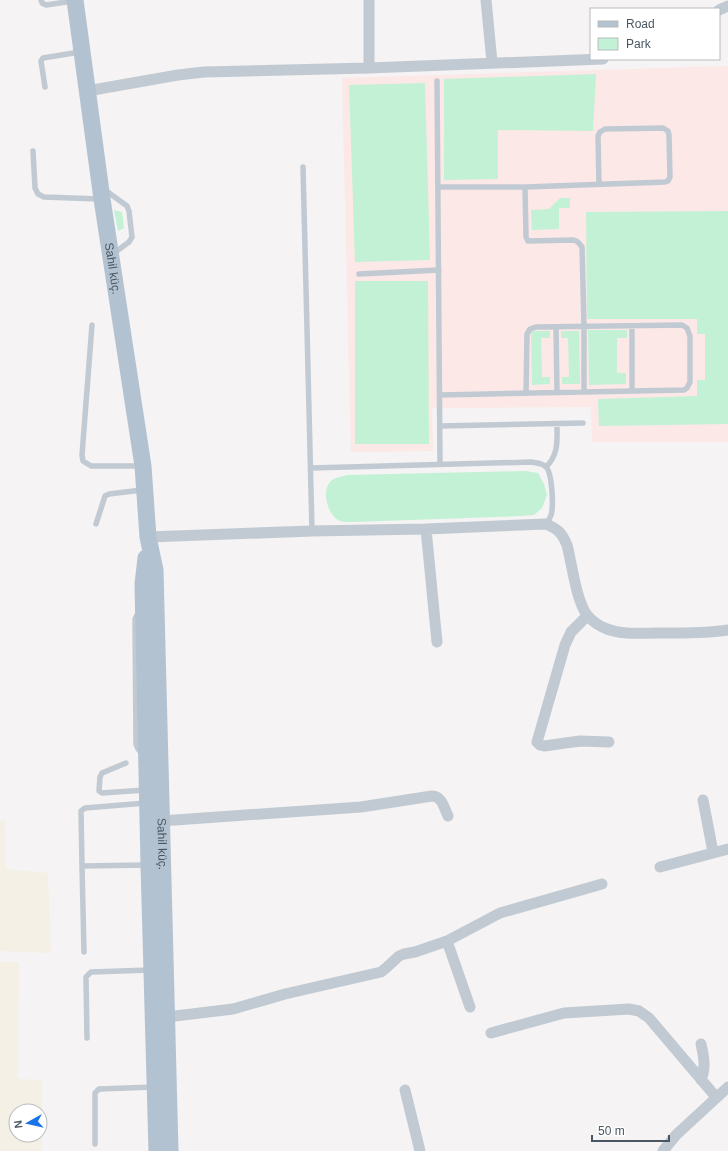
<svg xmlns="http://www.w3.org/2000/svg" width="728" height="1151" viewBox="0 0 728 1151" font-family="Arial,sans-serif">
	<style>
		.medical { fill: #fce8e6 }
		.green { fill: #c3f1d5 }
		.sand { fill: #f5f0e5; fill-rule: evenodd }
		.lines { fill: none; stroke-linecap: round; stroke-linejoin: round }
		.service { stroke: #c1cad2; stroke-width: 5.5 }
		.minor { stroke: #c1cad2; stroke-width: 11 }
		.primary { stroke: #b3c2d1; stroke-width: 17 }
		.labels { text-anchor: middle; dominant-baseline: central; stroke-width: 3; stroke-linejoin: round; paint-order: stroke }
		.street-label { font-size: 12px; fill: #4a5661; stroke: #fff }
	</style>
	<rect width="100%" height="100%" fill="#f5f3f3"/>
	<path class="medical" d="M728,66V442H592L591,407L432,408L433,451L351,452L342,78Z"/>
	<path class="green" d="M596,74L593,131L498,130V179L444,180V79Z
		M425,83L430,260L355,262L349,85Z
		M560,198H570V208H559V229L532,230L531,210L549,209Z
		M114,210L122,212L124,228L118,231Z
		M728,211V424L599,426L598,399L697,396V380H705V334H697V319H587L586,212Z
		M355,281H428L429,444H355Z
		M588,330H627V338H617V373H626V384L589,385Z
		M531,331H550V338H541L542,377H550V384L532,385Z
		M561,331H579L580,384H562V377H569L568,338H561Z
		M526,471L538,473L544,484L547,495L542,508L534,515L521,516L353,522C349,522 343,522 340,521C328,516 321,492 330,482C335,477 341,477 347,475Z"/>
	<path class="sand" d="M0,820H5L6,869L48,873L51,953L0,951Z
		M0,962H19L18,1079L42,1080V1151H0ZM16,1111H40V1135H16Z"/>
	<g class="lines">
		<path class="service" d="M41,0L42,3L46,5L73,1
			M437,81L440,464
			M45,87L41,61L43,58L80,52
			M33,151L35,188L38,194L44,197L99,199
			M303,167L312,531
			M438,187H525L526,237L528,241L573,240C578,241 579,243 582,247L584,326V392
			M525,187L665,182L668,181L670,177L669,135L668,131L663,128L605,129L600,132L598,136L599,184
			M105,190L127,206L129,211L132,237L129,242L114,253
			M359,274L439,270
			M92,325L82,455L83,461L91,466H140
			M556,327L557,393
			M632,391V326
			M440,395L684,390L687,388L690,382V336L687,328L682,325L536,327L530,329L527,334L526,393
			M440,426L583,423
			M546,467C559,454 557,441 557,424
			M311,468L531,462C536,463 542,463 546,467C552,472 553,502 552,510C552,515 549,520 546,524
			M96,524L105,496L109,494L142,490
			M139,611L135,619L136,744L138,749L142,753
			M126,763L102,773L100,777L99,791L102,793L145,790
			M82,866L81,811L85,808L146,803
			M84,952L82,866L147,865
			M87,1038L86,977L91,972L150,970
			M95,1144V1093L99,1089L154,1087"/>
		<path class="minor" d="M369,0V68
			M486,0L492,62
			M719,10L728,6
			M87,91L178,75L204,72L369,68L603,59
			M426,529L437,642
			M148,537L312,531L426,529L546,524C558,529 562,533 567,545C572,564 576,600 587,615C592,621 599,626 607,629C623,635 641,633 658,633C681,633 705,634 728,630
			M587,616L571,632L565,645L537,742L540,745L544,746L580,741L609,742
			M703,800L713,852
			M161,821L361,807L432,796C442,796 444,808 448,816
			M660,867L728,849
			M447,941L470,1007
			M167,1017L233,1009L285,994L381,972L386,968L399,956L404,954L415,952L447,941L500,913L602,884
			M491,1033L564,1013L629,1009L639,1011L649,1018L716,1097
			M701,1044C704,1057 706,1068 701,1080
			M405,1090L420,1151
			M663,1151L676,1135L728,1087"/>
		<g class="primary">
			<path id="s1" d="M75,0L102,199L143,466L148,537L155,570L170,1151"/>
			<path d="M146,558L143,584L149,865L157,1151"/>
		</g>
	</g>
	<g class="labels">
		<g class="street-label">
			<text stroke="none"><textPath href="#s1" startOffset="271">Sahil küç.</textPath></text>
			<text stroke="none"><textPath href="#s1" startOffset="850">Sahil küç.</textPath></text>
		</g>
	</g>
	<rect x="590" y="8" width="130" height="52" fill="#ffffff" stroke="#b7bbc0"/>
	<rect x="598" y="21" width="20" height="6" fill="#b3c2d1" stroke="#b7bbc0"/>
	<text x="626" y="28" font-size="12" fill="#4a5661">Road</text>
	<rect x="598" y="38" width="20" height="12" fill="#c3f1d5" stroke="#b7bbc0"/>
	<text x="626" y="48" font-size="12" fill="#4a5661">Park</text>
	<g transform="translate(28 1123) rotate(262)"><circle r="19" fill="#ffffff" stroke="#b7bbc0"/>
	<path d="M0-3L7 15L0 10L-7 15Z" fill="#1a73e8"/>
	<text y="-6" font-size="11" font-weight="bold" text-anchor="middle" fill="#4a5661">N</text>
	</g>
	<path d="M592 1135v6h77v-6" fill="none" stroke="#4a5661" stroke-width="2"/>
	<text x="598" y="1135" font-size="12" fill="#4a5661" stroke="#ffffff" stroke-width="3" paint-order="stroke">50 m</text>
</svg>
